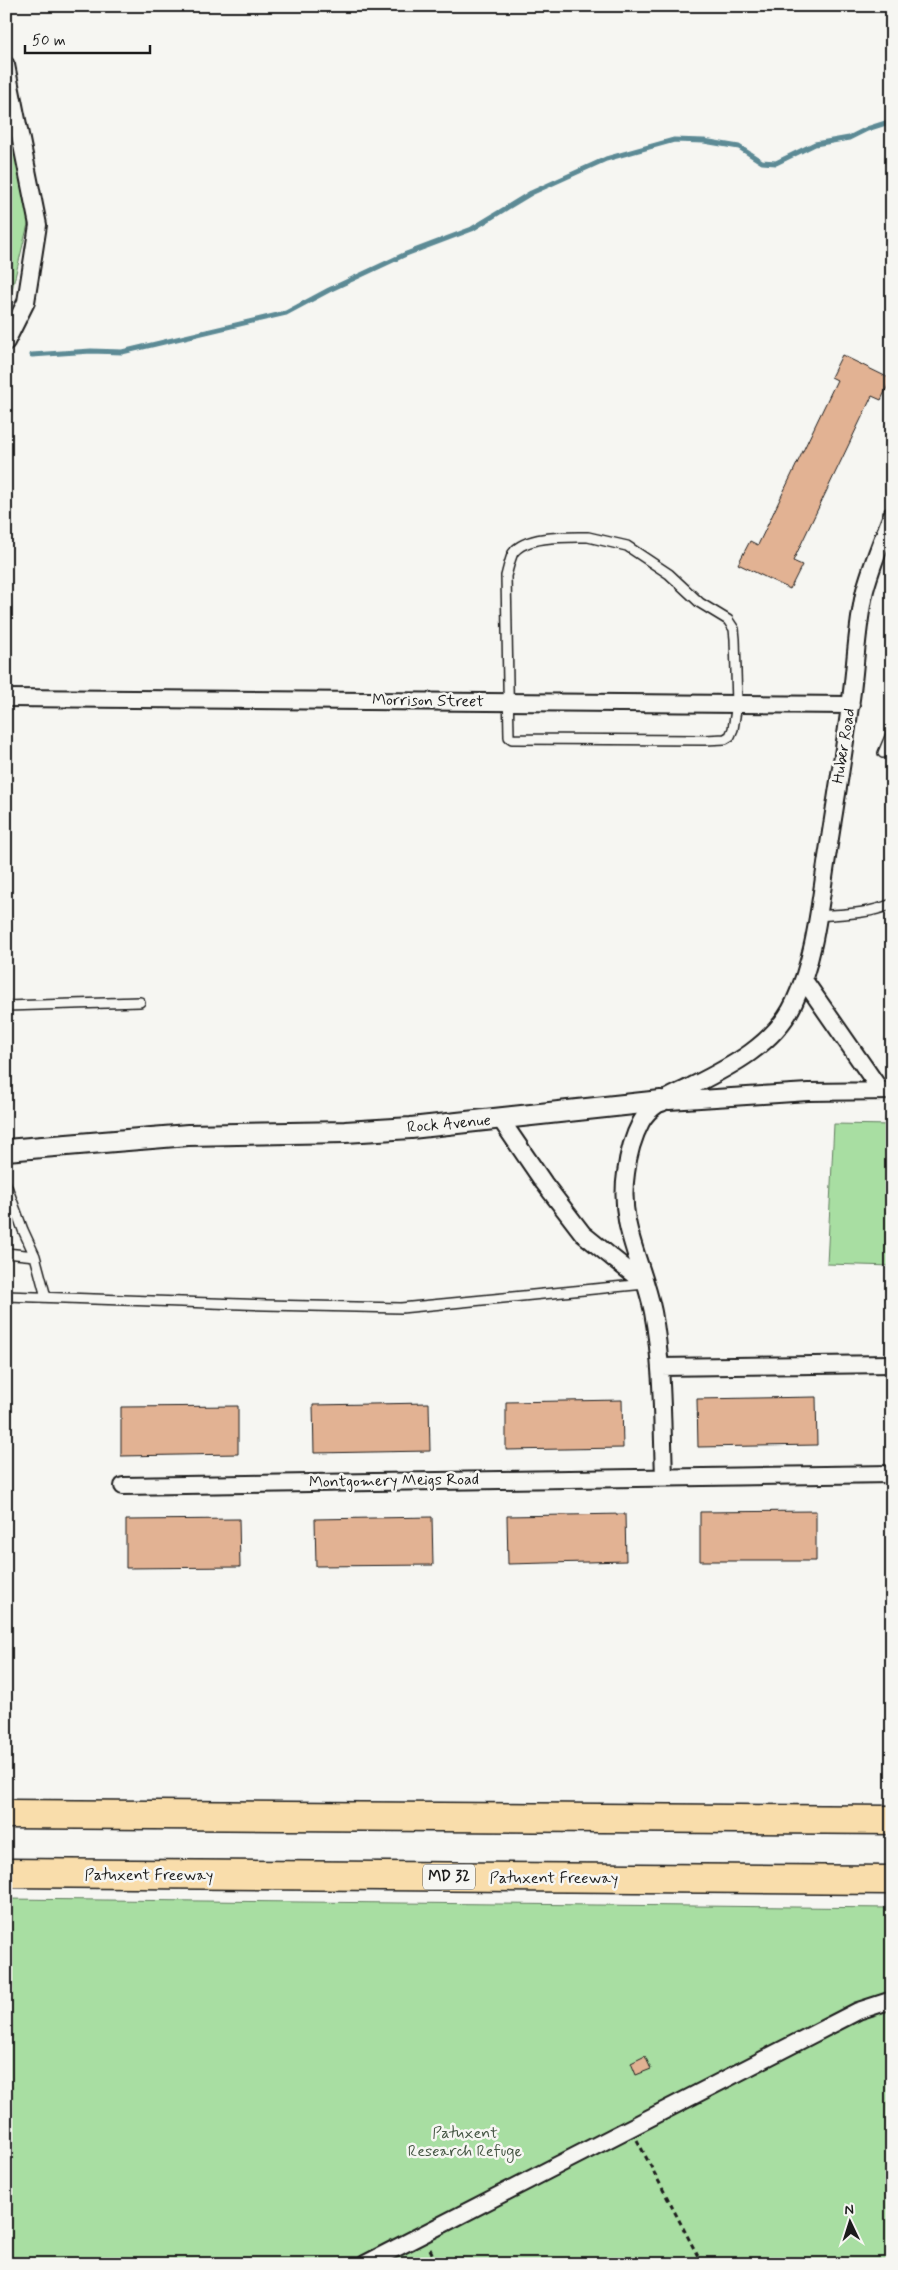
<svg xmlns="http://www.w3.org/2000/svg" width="898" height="2270" viewBox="0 0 898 2270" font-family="Mynerve,sans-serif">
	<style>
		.green { fill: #a8dea2; stroke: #627d5f }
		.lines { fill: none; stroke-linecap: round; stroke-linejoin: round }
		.stream { stroke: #5c8a95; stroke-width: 5 }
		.building { fill: #e2b293; stroke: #1c1c1c }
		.service-casing { stroke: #1c1c1c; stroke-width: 12 }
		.minor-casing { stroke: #1c1c1c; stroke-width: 20 }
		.tertiary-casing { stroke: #1c1c1c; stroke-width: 24 }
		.motorway-casing { stroke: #1c1c1c; stroke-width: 31 }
		.path { stroke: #1c1c1c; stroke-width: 3; stroke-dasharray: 5 4; stroke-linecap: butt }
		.service { stroke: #f6f6f2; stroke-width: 9 }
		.minor { stroke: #f6f6f2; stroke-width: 16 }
		.tertiary { stroke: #f6f6f2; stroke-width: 20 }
		.motorway { stroke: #f9ddab; stroke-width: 28 }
		.labels { text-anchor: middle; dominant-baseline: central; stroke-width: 5; stroke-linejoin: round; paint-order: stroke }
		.shield { fill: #f6f6f2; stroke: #5d5d5c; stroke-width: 1 }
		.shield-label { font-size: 15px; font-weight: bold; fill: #1c1c1c }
		.street-label { font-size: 16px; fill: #1c1c1c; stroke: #f6f6f2 }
		.park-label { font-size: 16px; fill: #465644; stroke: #f6f6f2 }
	</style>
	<rect width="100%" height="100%" fill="#f6f6f2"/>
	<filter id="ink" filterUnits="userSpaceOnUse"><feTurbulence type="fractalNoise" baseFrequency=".02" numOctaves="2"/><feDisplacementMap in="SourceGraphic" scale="10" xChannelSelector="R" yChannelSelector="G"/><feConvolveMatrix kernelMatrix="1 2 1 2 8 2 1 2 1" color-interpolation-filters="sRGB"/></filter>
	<g filter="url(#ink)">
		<path class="green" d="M6,98L30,216L6,314Z
			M834,1124L892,1125V1266L827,1264Z
			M6,1899L892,1908V2264H6Z"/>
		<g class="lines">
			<path class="stream" d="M32,355L91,351L122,352L286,313L329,290L406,254L472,229L531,193L606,159L674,140L704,141L739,147L762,162L776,163L815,144L849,138L867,129L892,121"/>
		</g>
		<path class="building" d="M842,355L891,379L881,400L872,396L793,561L802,565L790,589L738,564L750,541L758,545L837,380L831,377Z
			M816,1397L817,1445L698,1447L697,1399Z
			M622,1400L623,1448L506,1450V1402Z
			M429,1403L430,1451L314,1453L313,1405Z
			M238,1406V1454L121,1456V1407Z
			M816,1511V1561H700V1512Z
			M625,1514L626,1561L508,1564L507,1516Z
			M432,1517L433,1565L316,1566L315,1519Z
			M239,1519L240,1567L126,1568V1520Z
			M645,2056L651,2069L636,2075L631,2063Z"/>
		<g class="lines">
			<defs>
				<path id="service" d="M588,537L627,546L669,574L700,603L728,620L734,629L735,639L737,704L733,729L730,736L725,739L705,740L512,739L509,737L506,576C508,569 510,559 513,553C525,535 569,537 588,537Z
					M883,753L892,732
					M818,916C843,914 869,914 892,904
					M6,1006L140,1002
					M6,1184L23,1230L35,1256L46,1297
					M6,1253L35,1256
					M6,1296L266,1305L401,1308L645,1284"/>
				<path id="minor" d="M6,65L38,225L26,302L6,342
					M6,698L851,705
					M804,980L881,1091
					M669,1101L808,1092L892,1091
					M501,1120L544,1183L583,1234L645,1284
					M660,1367L892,1364
					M664,1477C662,1422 663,1366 653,1312C643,1262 618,1227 626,1173C628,1156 633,1137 641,1122C651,1103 675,1095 692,1086C730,1067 775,1044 794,1003C814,960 819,911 826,864C834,811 843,759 850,706C856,668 856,628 865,590C872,564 882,540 892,515
					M123,1486L892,1474
					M365,2264L858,2011L892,2000"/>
				<path id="tertiary" d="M6,1150L188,1135L345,1132L411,1128L661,1101"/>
				<path id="motorway" d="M6,1814L892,1820
					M6,1873L892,1880"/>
			</defs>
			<use href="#service" class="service-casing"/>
			<use href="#minor" class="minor-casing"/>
			<use href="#tertiary" class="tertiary-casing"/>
			<use href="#motorway" class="motorway-casing"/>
			<path class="path" d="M637,2140L702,2264
				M430,2249L437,2264"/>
			<use href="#service" class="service"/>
			<use href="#minor" class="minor"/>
			<use href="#tertiary" class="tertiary"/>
			<use href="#motorway" class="motorway"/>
		</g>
	</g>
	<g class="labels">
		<rect class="shield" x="423" y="1864.5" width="52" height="25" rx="4"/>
		<g class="shield-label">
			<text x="449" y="1877">MD 32</text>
		</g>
		<g class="street-label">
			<text transform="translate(428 701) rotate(1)">Morrison Street</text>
			<text transform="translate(844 746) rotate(-81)">Huber Road</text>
			<text transform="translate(449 1124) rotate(-5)">Rock Avenue</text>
			<text transform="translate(394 1481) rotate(-1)">Montgomery Meigs Road</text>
			<text x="149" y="1875">Patuxent Freeway</text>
			<text x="554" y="1878">Patuxent Freeway</text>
		</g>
		<g class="park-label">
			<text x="465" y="2133">Patuxent<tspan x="465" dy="18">Research Refuge</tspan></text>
		</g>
	</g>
	<rect width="898" height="2270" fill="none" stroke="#f6f6f2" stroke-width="25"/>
	<rect x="12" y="12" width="873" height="2245" fill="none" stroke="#1c1c1c" stroke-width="2" filter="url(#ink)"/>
	<g transform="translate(850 2222) rotate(356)" stroke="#f6f6f2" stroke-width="4" paint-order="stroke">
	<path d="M0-4L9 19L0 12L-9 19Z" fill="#1c1c1c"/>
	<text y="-8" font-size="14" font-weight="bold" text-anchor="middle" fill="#1c1c1c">N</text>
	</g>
	<path d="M25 45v8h125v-8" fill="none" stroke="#1c1c1c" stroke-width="2.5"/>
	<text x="32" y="45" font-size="15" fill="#1c1c1c" stroke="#f6f6f2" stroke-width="4" paint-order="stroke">50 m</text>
</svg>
